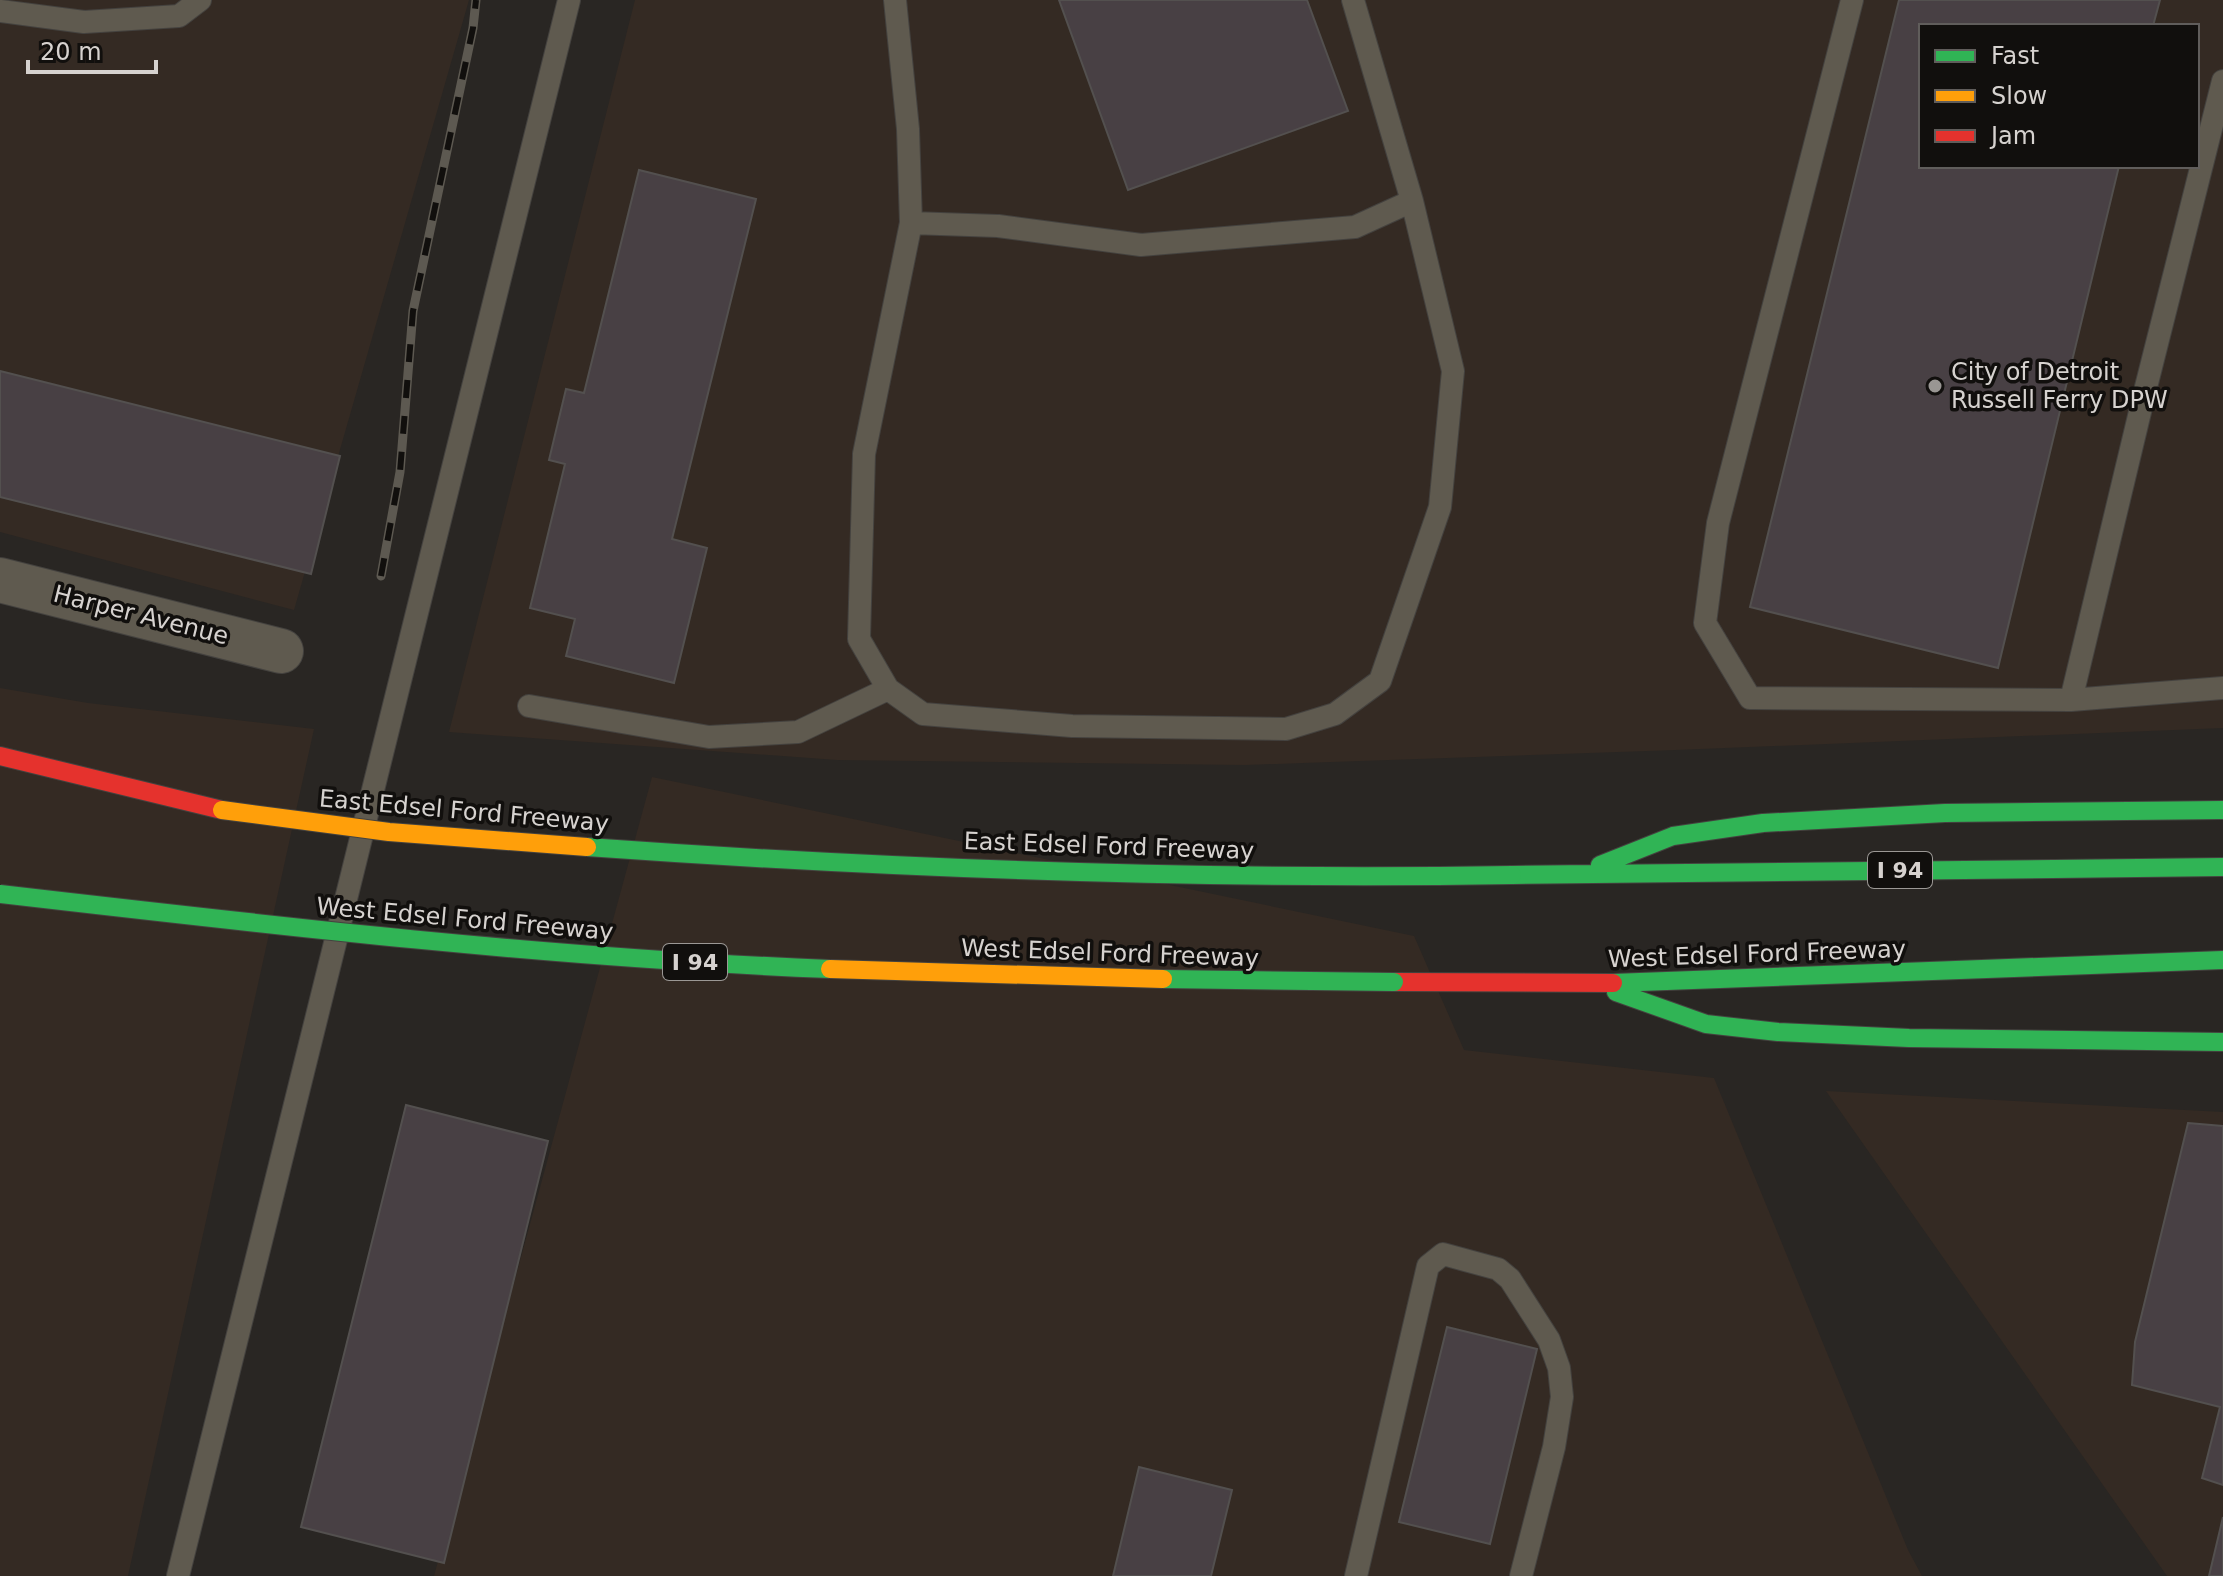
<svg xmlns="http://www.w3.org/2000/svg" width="2223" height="1576" viewBox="0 0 2223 1576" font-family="'DejaVu Sans',sans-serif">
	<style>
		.built { fill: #342a23; fill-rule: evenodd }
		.building { fill: #484044; stroke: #53504f; stroke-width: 2 }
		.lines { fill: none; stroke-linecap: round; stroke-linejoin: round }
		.lane-casing { stroke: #44423f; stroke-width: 24 }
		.street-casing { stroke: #44423f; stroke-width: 46 }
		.fast-casing { stroke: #44423f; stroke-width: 20 }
		.jam-casing { stroke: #44423f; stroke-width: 20 }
		.lane { stroke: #5f5a4f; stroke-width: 22 }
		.street { stroke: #5f5a4f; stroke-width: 44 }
		.fast { stroke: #30b455; stroke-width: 18 }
		.jam { stroke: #e5322d; stroke-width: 18 }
		.rail-casing { stroke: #5d5951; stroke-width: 9 }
		.rail { stroke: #110f0d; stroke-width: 6; stroke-dasharray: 18; stroke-linecap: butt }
		.fast-bridge-casing { stroke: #44423f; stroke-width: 20; stroke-linecap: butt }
		.slow-bridge-casing { stroke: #44423f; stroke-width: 20; stroke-linecap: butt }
		.fast-bridge { stroke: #30b455; stroke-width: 18 }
		.slow-bridge { stroke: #ff9f0a; stroke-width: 18 }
		.poi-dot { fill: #999693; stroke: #110f0d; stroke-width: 3 }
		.labels { text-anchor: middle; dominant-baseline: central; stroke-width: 7; stroke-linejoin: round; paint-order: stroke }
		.shield { fill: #110f0d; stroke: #9b9895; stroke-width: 2 }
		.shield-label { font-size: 22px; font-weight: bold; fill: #d6d2cf }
		.poi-label { font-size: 24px; fill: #d6d2cf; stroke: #110f0d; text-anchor: start }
		.street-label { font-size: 24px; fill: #d6d2cf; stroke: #110f0d }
	</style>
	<rect width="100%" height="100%" fill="#292623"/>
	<path class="built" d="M0,0H469L294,610L0,532Z
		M635,0H2223V728L1676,750L1245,765L837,760L449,732ZM1921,26H2197V166H1921Z
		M0,688L88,703L314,729L128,1576H0Z
		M652,777L1414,936L1464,1050L1714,1078L1908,1550L1922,1576H434Z
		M1826,1091L2223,1112V1576H2167Z"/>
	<path class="building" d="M1059,0H1307L1348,111L1128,190Z
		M1899,0H2160L2153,26H1921V166H2119L1998,668L1750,607Z
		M639,170L756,199L672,539L707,548L674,683L566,656L575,619L530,608L565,464L549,460L566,389L584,393Z
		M0,371L340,456L311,574L0,497Z
		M406,1105L548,1141L444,1563L301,1527Z
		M2188,1123L2223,1126V1485L2202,1478L2220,1407L2132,1385L2135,1342Z
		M1447,1327L1537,1349L1490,1544L1399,1522Z
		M1139,1467L1232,1490L1211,1576H1113Z
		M2223,1517V1576H2209Z"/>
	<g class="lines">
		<defs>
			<path id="lane" d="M895,0L908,129L911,223L998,226L1141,245L1355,227L1412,201L1353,0
				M1852,0L1718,523L1705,623L1750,698L2071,700
				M0,11L84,22L179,16L200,0
				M2223,81L2145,391L2071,700L2223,688
				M911,223L864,454L859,639L888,689L923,714L1072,726L1286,729L1335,714L1380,681L1440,507L1453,371L1412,201
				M529,706L709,737L798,732L888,689
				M178,1576L569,0
				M1356,1576L1428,1266L1443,1254L1498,1269L1510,1279L1549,1340L1559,1368L1562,1397L1554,1447L1521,1576"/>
			<path id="street" d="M0,580L281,651"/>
			<path id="fast" d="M1600,865L1673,836L1763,823L1945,813L2223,810
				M1512,875L2223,867
				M1613,983L2223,960
				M1616,992L1706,1024L1778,1032L1909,1038L2223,1042"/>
			<path id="jam" d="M0,756L222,810
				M1394,982L1613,983"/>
		</defs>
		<use href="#lane" class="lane-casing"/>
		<use href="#street" class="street-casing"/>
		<use href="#fast" class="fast-casing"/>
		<use href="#jam" class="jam-casing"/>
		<use href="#lane" class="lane"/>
		<use href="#street" class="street"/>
		<use href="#fast" class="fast"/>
		<use href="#jam" class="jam"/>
		<defs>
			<path id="rail" d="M381,576L400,472L413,311L473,28L476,0"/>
		</defs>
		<use href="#rail" class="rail-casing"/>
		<use href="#rail" class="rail"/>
		<defs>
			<path id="fast-bridge" d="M587,847C894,869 1204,880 1512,875
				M0,894C276,926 552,958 830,969
				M1163,979L1394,982"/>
			<path id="slow-bridge" d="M222,810L389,832L587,847
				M830,969L1163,979"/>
		</defs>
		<use href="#fast-bridge" class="fast-bridge-casing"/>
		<use href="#slow-bridge" class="slow-bridge-casing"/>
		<use href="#fast-bridge" class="fast-bridge"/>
		<use href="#slow-bridge" class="slow-bridge"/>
	</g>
	<circle class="poi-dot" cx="1935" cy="386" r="8"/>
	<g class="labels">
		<g class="shield">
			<rect x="1868" y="852" width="64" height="36" rx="6"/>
			<rect x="663" y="944" width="64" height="36" rx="6"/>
		</g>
		<g class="shield-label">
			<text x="1900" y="870">I 94</text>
			<text x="695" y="962">I 94</text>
		</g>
		<g class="poi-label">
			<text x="1951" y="372">City of Detroit<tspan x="1951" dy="28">Russell Ferry DPW</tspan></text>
		</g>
		<g class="street-label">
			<text transform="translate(141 615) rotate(14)">Harper Avenue</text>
			<text transform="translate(464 811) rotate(5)">East Edsel Ford Freeway</text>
			<text transform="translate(1109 846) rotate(2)">East Edsel Ford Freeway</text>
			<text transform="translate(465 919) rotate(5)">West Edsel Ford Freeway</text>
			<text transform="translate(1110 953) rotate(2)">West Edsel Ford Freeway</text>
			<text transform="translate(1757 954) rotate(-2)">West Edsel Ford Freeway</text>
		</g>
	</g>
	<rect x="1919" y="24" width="280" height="144" fill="#110f0d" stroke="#605d5b" stroke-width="2"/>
	<rect x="1935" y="50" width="40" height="12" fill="#30b455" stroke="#605d5b" stroke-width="2"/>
	<text x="1991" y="64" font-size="24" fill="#d6d2cf">Fast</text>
	<rect x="1935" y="90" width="40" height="12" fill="#ff9f0a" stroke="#605d5b" stroke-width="2"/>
	<text x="1991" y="104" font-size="24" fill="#d6d2cf">Slow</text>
	<rect x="1935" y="130" width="40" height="12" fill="#e5322d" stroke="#605d5b" stroke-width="2"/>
	<text x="1991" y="144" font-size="24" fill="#d6d2cf">Jam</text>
	<path d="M28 60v12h128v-12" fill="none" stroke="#d6d2cf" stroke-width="4"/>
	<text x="40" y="60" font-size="24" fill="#d6d2cf" stroke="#110f0d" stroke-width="6" paint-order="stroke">20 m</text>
</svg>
